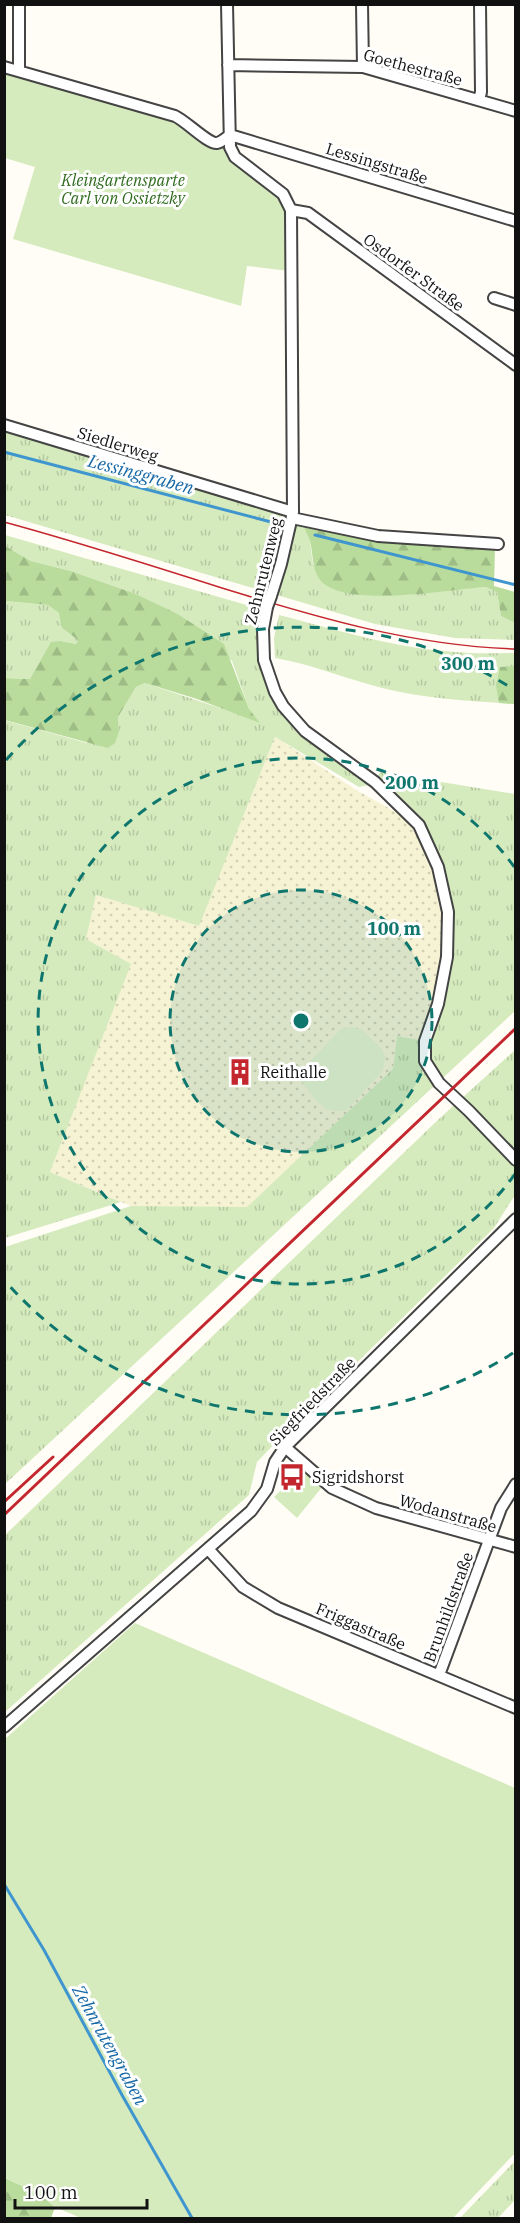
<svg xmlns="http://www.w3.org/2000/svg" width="520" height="2223" viewBox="0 0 520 2223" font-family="'IBM Plex Serif',serif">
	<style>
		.farmland { fill: url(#farmland-dots) }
		.grass { fill: url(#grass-tufts) }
		.forest { fill: url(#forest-firs) }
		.park { fill: #d5ebbd }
		.pitch { fill: #e6f2cf }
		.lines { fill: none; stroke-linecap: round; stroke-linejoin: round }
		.stream { stroke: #3f96cf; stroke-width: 3 }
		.minor-casing { stroke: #444; stroke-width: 14 }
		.minor { stroke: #fff; stroke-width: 10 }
		.tram { stroke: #c4262e; stroke-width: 1.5 }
		.rail { stroke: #c4262e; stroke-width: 3 }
		.minor-bridge-casing { stroke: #444; stroke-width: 14; stroke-linecap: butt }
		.minor-bridge { stroke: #fff; stroke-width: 10 }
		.ring { fill: none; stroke: #0f766e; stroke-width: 3; stroke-dasharray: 10 8 }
		.labels { text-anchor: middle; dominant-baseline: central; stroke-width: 6; stroke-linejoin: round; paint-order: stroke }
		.street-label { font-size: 16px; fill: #111; stroke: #fff }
		.park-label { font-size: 16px; font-style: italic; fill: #2f6b1f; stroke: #fff }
		.poi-label { font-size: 16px; fill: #111; stroke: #fff; text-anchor: start }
		.water-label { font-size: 18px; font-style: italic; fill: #1768a6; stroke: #fff }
		.centre { fill: #0f766e; stroke: #fff; stroke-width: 3 }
		.ring-label { font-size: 18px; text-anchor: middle; font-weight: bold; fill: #0f766e; stroke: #fff; stroke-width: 6; stroke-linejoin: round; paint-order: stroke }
	</style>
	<defs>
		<pattern id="farmland-dots" width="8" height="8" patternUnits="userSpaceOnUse" patternTransform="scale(1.5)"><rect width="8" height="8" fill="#f6f3d4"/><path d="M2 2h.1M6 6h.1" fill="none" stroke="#d2cfb5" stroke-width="1.8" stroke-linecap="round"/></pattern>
		<pattern id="grass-tufts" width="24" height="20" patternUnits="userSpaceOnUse" patternTransform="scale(1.5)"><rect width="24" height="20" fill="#d5ebbd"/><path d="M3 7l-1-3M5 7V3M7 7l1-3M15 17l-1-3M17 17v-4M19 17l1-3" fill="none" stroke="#b6c8a1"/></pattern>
		<pattern id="forest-firs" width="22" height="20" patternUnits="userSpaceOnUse" patternTransform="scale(1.5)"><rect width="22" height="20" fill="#b9dc9c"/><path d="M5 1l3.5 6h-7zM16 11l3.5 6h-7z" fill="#9ebc85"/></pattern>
	</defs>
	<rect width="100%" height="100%" fill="#fffdf5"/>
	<path class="farmland" d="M275,737L358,791L419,825L438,867L447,957L425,1041L397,1036L393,1069L247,1208L131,1206L50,1172L130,964L86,939L96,895L199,925Z"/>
	<path class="grass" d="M4,429L282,513L286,521L303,524L310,541L313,565L455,589L486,587L497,591L501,616L515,623V640L455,638L375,624L5,515Z
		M5,535L260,609L257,642L259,658L263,673L279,708L366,782L368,785L359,787L275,737L199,926L96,895L86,939L131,964L50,1172L121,1202L5,1238L4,720L87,743L119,731L118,717L136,687L145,683L232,712L249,709L232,661L176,613L136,594L71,571L31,561L5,546Z
		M5,601L48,605L60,613L62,628L78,640L76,644L61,641L30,679L5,678Z
		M279,615C337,630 395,648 455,652C475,654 496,653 515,653V704C471,701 425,699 382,688C346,679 312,664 275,658L274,638Z
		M380,772L515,794V790V1011L5,1484V1247L131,1206L247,1207L393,1069L397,1036L425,1041L438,1004L448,912L419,825L375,782Z
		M515,1050V1195L494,1228L277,1441L257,1462L249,1495L5,1712V1535L440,1118Z
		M515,2161V2200L498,2218H460Z"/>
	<path class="forest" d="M303,524L495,547L494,586L515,592V623L501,616L497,592L486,587C451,589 338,611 318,577C312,566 313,553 310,541C308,536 305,530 303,524Z
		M5,546L31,561L71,571L136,594L176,613L224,644L249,709L260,723L197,699L145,683L136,687L118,717L119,731L115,743L108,748L5,720V678L30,679L51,642L61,641L76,644L78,640L62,628L59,613L48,605L5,601Z
		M515,666V704L499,703L496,686L500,667Z
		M5,2178L41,2195L55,2207L51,2218H5Z"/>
	<path class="park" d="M4,69L174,121C191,129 204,155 224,146L231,161L280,197L287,212L289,271L247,266L241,306L13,239L35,167L5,158Z
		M303,1469L323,1486L297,1518L274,1497Z
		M135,1623L515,1788V2153L453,2218H81L55,2207L41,2195L5,2178V1739Z"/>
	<path class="pitch" d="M352,1027L362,1030L382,1049L385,1058L383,1070L347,1110L336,1111L326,1109L315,1099L302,1082L304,1068L341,1029Z"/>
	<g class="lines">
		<path class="stream" d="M4,452L271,522
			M315,535L516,585
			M4,1884L44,1950L122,2095L192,2218"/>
		<defs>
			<path id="minor" d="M19,4V71
				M227,4L230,147L235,157L283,194L291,210L293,512L281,564L271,596
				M362,4L363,67
				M228,65L363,67L516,111
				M4,67L175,116C186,121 208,144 217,143C222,142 226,138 230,135
				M479,100L481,92L480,4
				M230,135L516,221
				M291,210L308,213L516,365
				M494,298L516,305
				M4,425L293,512
				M292,518L378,536L498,544
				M267,607L263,629L264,660L275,692L283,706L305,731L375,782L419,825L438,867L448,912L447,957L438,1004L425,1041V1061L439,1083L469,1111L516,1160
				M285,1447L332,1488L376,1508L516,1547
				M209,1550L243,1587L278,1608L516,1708
				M439,1675L501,1508L516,1484
				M4,1727L251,1511L267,1489L275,1462L285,1447L516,1219"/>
		</defs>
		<use href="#minor" class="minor-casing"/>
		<use href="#minor" class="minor"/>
		<path class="tram" d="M4,522C78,542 150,565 222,588C319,618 414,646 516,649"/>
		<path class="rail" d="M4,1502L53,1457
			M4,1515L516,1028"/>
		<defs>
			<path id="minor-bridge" d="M267,607L271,596"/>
		</defs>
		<use href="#minor-bridge" class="minor-bridge-casing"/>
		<use href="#minor-bridge" class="minor-bridge"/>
	</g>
	<circle cx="301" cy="1021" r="131" fill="#0f766e" fill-opacity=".12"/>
	<g class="ring">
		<circle cx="301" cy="1021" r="131"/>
		<path d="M515 1174A263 263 0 1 1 515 868"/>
		<path d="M513 1353A394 394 0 0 1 6 1282M6 760A394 394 0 0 1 513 689"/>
	</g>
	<defs>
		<symbol id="building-bare" viewBox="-9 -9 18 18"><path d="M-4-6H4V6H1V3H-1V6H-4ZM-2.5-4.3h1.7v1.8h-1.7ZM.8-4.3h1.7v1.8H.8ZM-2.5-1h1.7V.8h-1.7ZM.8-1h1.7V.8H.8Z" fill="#c4262e" stroke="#fff" stroke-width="2.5" paint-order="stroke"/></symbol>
		<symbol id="bus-bare" viewBox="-9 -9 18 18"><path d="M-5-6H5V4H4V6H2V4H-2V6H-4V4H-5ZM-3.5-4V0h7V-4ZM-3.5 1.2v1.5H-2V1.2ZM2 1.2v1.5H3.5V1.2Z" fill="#c4262e" stroke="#fff" stroke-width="2.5" paint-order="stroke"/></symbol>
	</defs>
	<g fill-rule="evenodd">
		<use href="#building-bare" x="221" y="1053" width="38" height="38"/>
		<use href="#bus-bare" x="273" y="1458" width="38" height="38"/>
	</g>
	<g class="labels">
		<g class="street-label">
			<text transform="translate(413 67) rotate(15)">Goethestraße</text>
			<text transform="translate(377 163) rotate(17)">Lessingstraße</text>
			<text transform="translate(414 272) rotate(36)">Osdorfer Straße</text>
			<text transform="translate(118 444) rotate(17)">Siedlerweg</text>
			<text transform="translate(263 571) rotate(-76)">Zehnrutenweg</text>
			<text transform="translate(312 1401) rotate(-46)">Siegfriedstraße</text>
			<text transform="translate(448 1513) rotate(16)">Wodanstraße</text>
			<text transform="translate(448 1607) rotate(-70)">Brunhildstraße</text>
			<text transform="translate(361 1626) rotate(23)">Friggastraße</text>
		</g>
		<g class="park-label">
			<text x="123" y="180">Kleingartensparte<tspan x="123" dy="18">Carl von Ossietzky</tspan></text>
		</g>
		<g class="poi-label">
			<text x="260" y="1072">Reithalle</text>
			<text x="312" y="1477">Sigridshorst</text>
		</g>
		<g class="water-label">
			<text transform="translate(141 474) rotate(15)">Lessinggraben</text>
			<text transform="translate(110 2045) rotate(61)">Zehnrutengraben</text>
		</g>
	</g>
	<circle cx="301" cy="1021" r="9" class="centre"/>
	<g class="ring-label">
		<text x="468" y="670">300 m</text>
		<text x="412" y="789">200 m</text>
		<text x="394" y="935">100 m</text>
	</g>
	<rect width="520" height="2223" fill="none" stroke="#111111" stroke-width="12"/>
	<path d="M15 2199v9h132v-9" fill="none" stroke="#111111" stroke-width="3"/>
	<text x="24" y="2199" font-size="18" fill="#111111" stroke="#ffffff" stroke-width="4.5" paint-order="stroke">100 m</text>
</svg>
